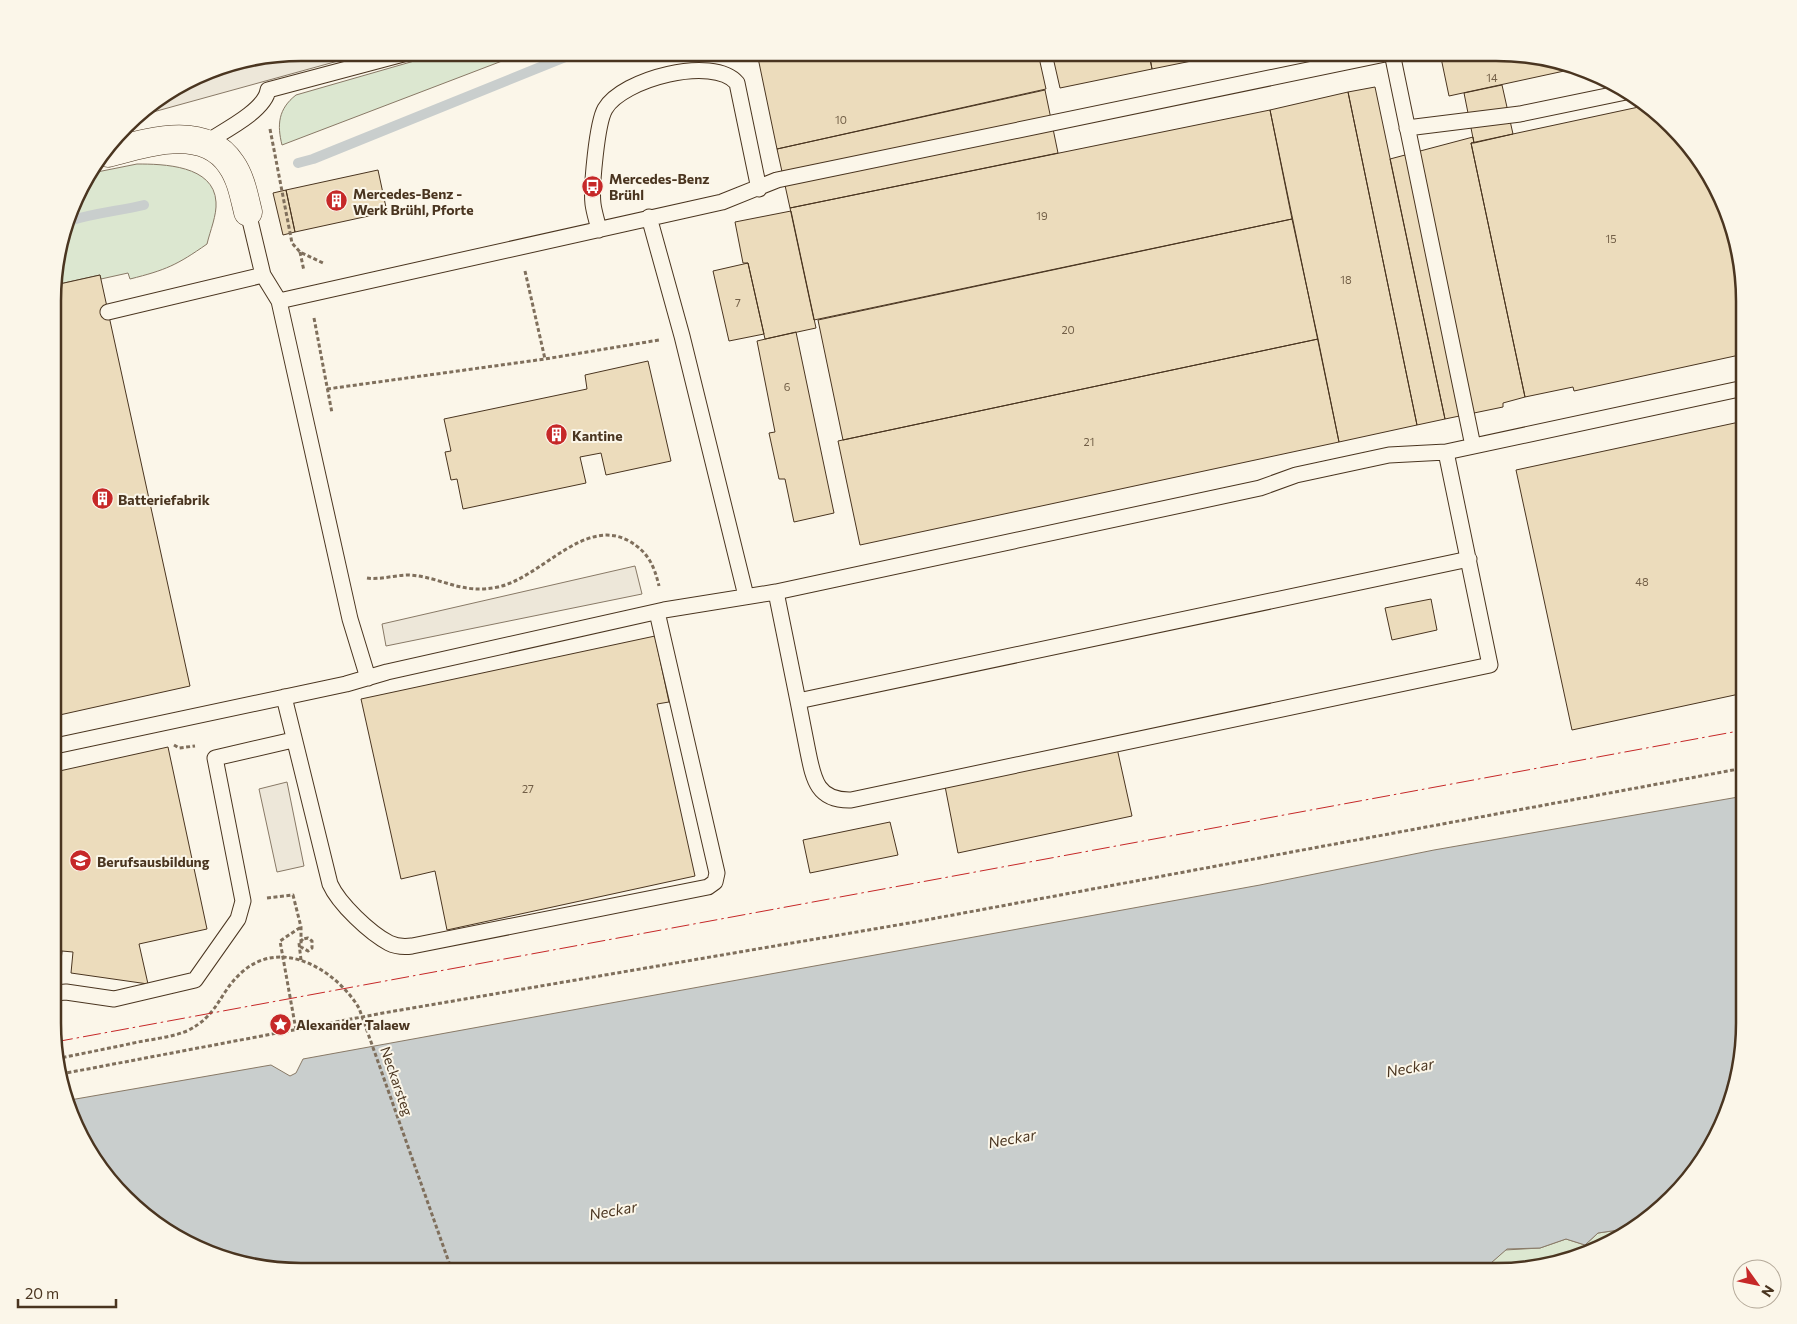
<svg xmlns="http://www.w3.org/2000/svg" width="1797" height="1324" viewBox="0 0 1797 1324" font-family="Commissioner,sans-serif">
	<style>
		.green { fill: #dce7d0; stroke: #887966 }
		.parking { fill: #ede7d9; stroke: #887966 }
		.water { fill: #c9cecd; stroke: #887966 }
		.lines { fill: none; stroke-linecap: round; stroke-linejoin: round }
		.stream { stroke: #c9cecd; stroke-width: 10 }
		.building { fill: #ecdcbc; stroke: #4a3520 }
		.lane-casing { stroke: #4a3520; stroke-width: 17 }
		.street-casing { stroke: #4a3520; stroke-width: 29 }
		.path { stroke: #7f6f5c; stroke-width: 3; stroke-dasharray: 4 2.5; stroke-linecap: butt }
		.lane { stroke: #fbf6e9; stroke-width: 15 }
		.street { stroke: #fbf6e9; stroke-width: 28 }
		.path-bridge { stroke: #7f6f5c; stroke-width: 3; stroke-dasharray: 4 2.5; stroke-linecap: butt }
		.power { stroke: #c62828; stroke-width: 1; stroke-dasharray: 18 4 2.5 4; stroke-linecap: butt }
		.labels { text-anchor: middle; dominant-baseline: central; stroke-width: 4; stroke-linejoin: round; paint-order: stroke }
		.number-label { font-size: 11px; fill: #725f47 }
		.poi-label { font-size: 14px; font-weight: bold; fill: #4a3520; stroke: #fbf6e9; text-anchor: start }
		.street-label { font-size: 14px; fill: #4a3520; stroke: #fbf6e9 }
		.water-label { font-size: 15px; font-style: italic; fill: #4a3520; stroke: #fbf6e9 }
		.rim { fill: none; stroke: #4a3520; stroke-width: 2.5 }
	</style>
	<rect width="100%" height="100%" fill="#fbf6e9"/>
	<path class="green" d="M442,53H523L282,145C277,125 278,109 296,95Z
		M137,164C163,164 214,165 216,202C217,215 210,231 207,244C177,265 166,270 130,279L128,273L101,279L100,275L55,285V269L78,191L92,173Z
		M1632,1228C1581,1263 1533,1272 1471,1271L1483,1270L1505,1250L1540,1248L1566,1239L1582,1244L1587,1243L1598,1233Z"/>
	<path class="parking" d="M302,53H367L135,117L207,71Z
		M635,566L642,594L386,646L382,624Z
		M287,782L304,866L277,872L259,789Z"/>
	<path class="water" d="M1744,796V1038L1731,1103L1693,1174L1659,1210L1632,1228L1598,1233L1585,1245L1566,1239L1540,1248L1507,1249L1483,1270L286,1271L221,1258L150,1220L86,1147L70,1100L271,1065L290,1076L296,1073L303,1059L1260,885L1434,850Z"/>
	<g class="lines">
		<path class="stream" d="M298,163L313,159L575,53
			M69,221C94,213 119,211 144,205"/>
	</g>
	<path class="building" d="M757,53H1038L1046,89L777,149Z
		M1052,53H1149L1152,69L1060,88Z
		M1149,53H1231L1152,69Z
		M1440,53H1511L1578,68L1449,96Z
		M1502,85L1513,134L1474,143L1464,93Z
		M1375,87L1445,419L1417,425L1348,92Z
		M1045,90L1058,153L790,208L777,149Z
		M1348,92L1417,425L1339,442L1270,110Z
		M1648,105L1683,138L1719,191L1744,286V354L1574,391L1573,387L1525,397L1471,143Z
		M1270,110L1292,219L814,320L790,208Z
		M1473,137L1474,143H1471L1525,397L1503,403V407L1445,419L1390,159Z
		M378,170L387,212L295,232L286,190Z
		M286,190L295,232L283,235L273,193Z
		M791,211L816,328L765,339L748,263H743L735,222Z
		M1292,219L1318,339L843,440L818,320Z
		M748,263L764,334L729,341L713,271Z
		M100,275L190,686L55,716V285Z
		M796,332L834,513L794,522L785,479H779L769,433L775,432L757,341Z
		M1318,339L1339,442L860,545L838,441Z
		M648,361L671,461L606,475L601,453L580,457L586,483L463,509L457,479L451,480L445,452L451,451L444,419L587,389L585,375Z
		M1744,421V693L1572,730L1516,470Z
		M1431,599L1437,630L1392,640L1385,608Z
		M655,636L669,702L657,704L695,876L447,930L435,871L401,879L361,699Z
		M1115,739L1132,816L958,853L943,776Z
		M168,747L207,929L139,944L148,984L71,973L73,952L62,951L61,961L55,963V772Z
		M890,822L898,855L810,873L803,840Z"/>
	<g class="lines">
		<defs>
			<path id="lane" d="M1392,53L1473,446
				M1407,128L1520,114L1626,92
				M205,143C222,132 265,111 268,90L407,53
				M248,212L263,275L279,301L350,619L368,678
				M649,217L682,336L746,596
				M599,230C597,221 594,212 593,204C591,187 597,123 605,109C622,79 713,55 737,83L759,189
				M279,301L722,202L777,180L1390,53
				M108,312L263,275
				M776,592L798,701L1469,559
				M284,697L330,884C339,904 370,933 389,943C397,947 404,947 412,946L708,887L715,882L717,873L657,612
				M798,701C801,716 804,732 807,747C813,776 815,801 851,800L1490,665L1446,452
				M55,746L346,684L387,672L664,610L776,592L1260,488L1296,475L1389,455L1446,452L1744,388
				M55,993L66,992L114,999L195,980L238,919L243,901L215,758L293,740"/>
			<path id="street" d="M108,153C146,143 204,123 231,164C241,178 244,196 248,212"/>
		</defs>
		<use href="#lane" class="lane-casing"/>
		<use href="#street" class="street-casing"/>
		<path class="path" d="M270,129L292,243L300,252L325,264
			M300,252L304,271
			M525,271L545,359
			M314,318L332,413
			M327,389L545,359L659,340
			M367,578C380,580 395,575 409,575C442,577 461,595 498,587C541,578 584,516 629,541C648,552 654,565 659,586
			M174,745L179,748L195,746
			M267,898L293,895L301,927V947L308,951L312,948V941L308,938L303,939
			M296,1030L280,941L301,927
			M61,1074L383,1013L915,922L1744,768"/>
		<use href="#lane" class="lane"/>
		<use href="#street" class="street"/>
		<path class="path-bridge" d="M301,960L299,943L303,939
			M56,1059C84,1053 111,1048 138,1042C154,1039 172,1037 187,1031C219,1015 218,994 241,973C281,936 336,970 359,1008L452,1271"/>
		<path class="power" d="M55,1042L1744,730"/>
	</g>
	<defs>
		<symbol id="bus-disc" viewBox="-11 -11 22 22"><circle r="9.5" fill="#c62828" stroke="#fbf6e9"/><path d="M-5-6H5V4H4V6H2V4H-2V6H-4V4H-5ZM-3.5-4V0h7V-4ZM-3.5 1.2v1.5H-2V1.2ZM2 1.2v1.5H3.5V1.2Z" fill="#fff"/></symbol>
		<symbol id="building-disc" viewBox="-11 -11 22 22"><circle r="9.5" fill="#c62828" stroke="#fbf6e9"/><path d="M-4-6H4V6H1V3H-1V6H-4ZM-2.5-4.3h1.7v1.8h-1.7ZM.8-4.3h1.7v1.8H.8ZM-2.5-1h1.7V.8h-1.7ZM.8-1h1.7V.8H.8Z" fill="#fff"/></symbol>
		<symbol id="school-disc" viewBox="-11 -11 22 22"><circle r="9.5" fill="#c62828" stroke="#fbf6e9"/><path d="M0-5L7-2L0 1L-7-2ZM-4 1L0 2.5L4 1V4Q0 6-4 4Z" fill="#fff"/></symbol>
		<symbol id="sight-disc" viewBox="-11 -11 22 22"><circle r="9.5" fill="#c62828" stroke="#fbf6e9"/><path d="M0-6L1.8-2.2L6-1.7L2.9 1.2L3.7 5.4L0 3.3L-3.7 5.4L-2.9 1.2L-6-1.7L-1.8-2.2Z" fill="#fff"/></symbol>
	</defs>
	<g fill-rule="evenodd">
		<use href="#bus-disc" x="580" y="174" width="25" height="25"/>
		<use href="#building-disc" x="324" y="188" width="25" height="25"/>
		<use href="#building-disc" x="544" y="422" width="25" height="25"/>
		<use href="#building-disc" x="90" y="486" width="25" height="25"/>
		<use href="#school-disc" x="68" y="848" width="25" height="25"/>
		<use href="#sight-disc" x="268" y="1012" width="25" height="25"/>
	</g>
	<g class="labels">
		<g class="number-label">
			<text x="1492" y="77">14</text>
			<text x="841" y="119">10</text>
			<text x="1042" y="215">19</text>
			<text x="1611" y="238">15</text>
			<text x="1346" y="279">18</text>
			<text x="738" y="302">7</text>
			<text x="1068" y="329">20</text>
			<text x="787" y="386">6</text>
			<text x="1089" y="441">21</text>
			<text x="1642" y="581">48</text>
			<text x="528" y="788">27</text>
		</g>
		<g class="poi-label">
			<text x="609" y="178">Mercedes-Benz<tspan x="609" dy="16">Brühl</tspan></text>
			<text x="353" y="193">Mercedes-Benz -<tspan x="353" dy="16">Werk Brühl, Pforte</tspan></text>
			<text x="572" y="435">Kantine</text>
			<text x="118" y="499">Batteriefabrik</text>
			<text x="97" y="861">Berufsausbildung</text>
			<text x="296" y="1024">Alexander Talaew</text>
		</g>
		<g class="street-label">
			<text transform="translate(397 1081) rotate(71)">Neckarsteg</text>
		</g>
		<g class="water-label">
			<text transform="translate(1410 1067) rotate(-10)">Neckar</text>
			<text transform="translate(1012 1138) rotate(-10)">Neckar</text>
			<text transform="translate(613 1210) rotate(-10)">Neckar</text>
		</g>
	</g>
	<path d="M0 0H1797V1324H0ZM301 61H1496A240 240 0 0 1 1736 301V1023A240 240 0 0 1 1496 1263H301A240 240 0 0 1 61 1023V301A240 240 0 0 1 301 61Z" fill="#fbf6e9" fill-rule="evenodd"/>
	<path class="rim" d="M301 61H1496A240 240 0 0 1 1736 301V1023A240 240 0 0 1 1496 1263H301A240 240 0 0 1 61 1023V301A240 240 0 0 1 301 61Z"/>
	<g transform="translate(1757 1284) rotate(123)"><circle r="24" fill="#fbf6e9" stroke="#b4a999"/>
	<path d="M0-4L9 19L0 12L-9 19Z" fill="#c62828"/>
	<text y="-8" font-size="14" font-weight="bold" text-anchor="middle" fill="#4a3520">N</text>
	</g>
	<path d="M18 1299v8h98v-8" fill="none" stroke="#4a3520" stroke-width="2.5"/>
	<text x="25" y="1299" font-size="15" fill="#4a3520" stroke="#fbf6e9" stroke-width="4" paint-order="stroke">20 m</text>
</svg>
